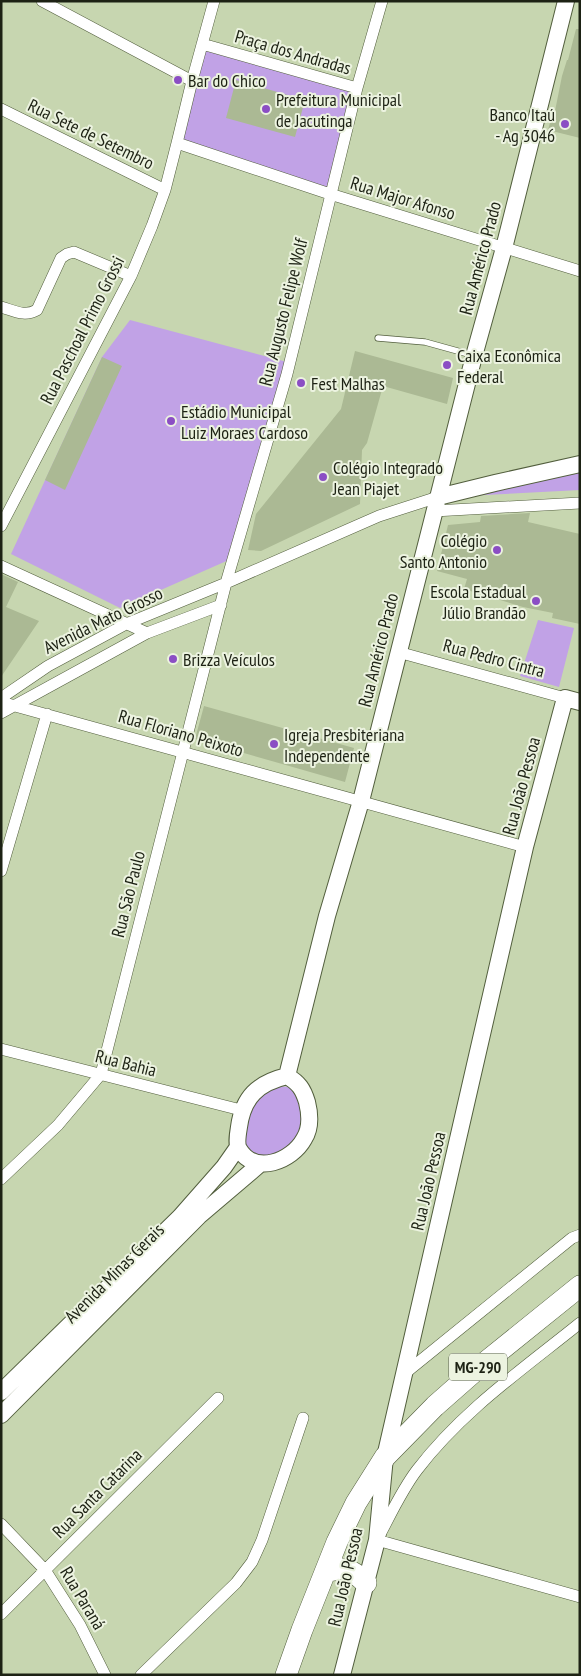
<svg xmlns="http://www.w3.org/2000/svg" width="581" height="1676" viewBox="0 0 581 1676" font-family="'PT Sans Narrow',sans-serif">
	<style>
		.green { fill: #c1a2e6 }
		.building { fill: #abb994 }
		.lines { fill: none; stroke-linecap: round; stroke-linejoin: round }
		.lane-casing { stroke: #525e3d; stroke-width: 7 }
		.street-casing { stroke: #525e3d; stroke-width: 12 }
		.secondary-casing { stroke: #525e3d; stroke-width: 18 }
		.highway-casing { stroke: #525e3d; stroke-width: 22 }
		.lane { stroke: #fff; stroke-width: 5.5 }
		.street { stroke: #fff; stroke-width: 11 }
		.secondary { stroke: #fff; stroke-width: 16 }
		.highway { stroke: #fff; stroke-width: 21 }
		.poi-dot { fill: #8b4ec4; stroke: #ecf3e0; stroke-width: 2 }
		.labels { text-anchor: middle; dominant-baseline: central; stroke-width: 4; stroke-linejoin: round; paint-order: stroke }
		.shield { fill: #ecf3e0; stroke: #5b6151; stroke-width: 1 }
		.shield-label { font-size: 16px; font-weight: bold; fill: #1d2214 }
		.street-label { font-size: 18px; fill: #1d2214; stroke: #ecf3e0 }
		.poi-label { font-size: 18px; fill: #1d2214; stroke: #ecf3e0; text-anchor: start }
	</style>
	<rect width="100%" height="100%" fill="#c7d6b0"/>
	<path class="green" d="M202,44L357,88L330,194L177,143Z
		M130,320L287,362L231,559L120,608L11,554L102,357Z
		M580,461V490L446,497Z
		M538,620L574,628L559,687L520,676Z
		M275,1086L291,1087L302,1102L303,1130L288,1152L259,1158C255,1155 249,1151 247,1147C244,1142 245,1135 246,1131C249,1109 254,1096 275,1086Z"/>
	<path class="building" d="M576,29H580V138L548,130L553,111H555L562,76L567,60H568Z
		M236,80L305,100L295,137L226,118Z
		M355,351L453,378L447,404L383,386L367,443L362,450L360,504L261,551L248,550L256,514L341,409Z
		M102,357L122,366L65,490L45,480Z
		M530,513L528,522L580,534V624L552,618L553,613L523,607L464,589L467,579L437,571L448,525L480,522L481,516Z
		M1,574L18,582L6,607L39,621L1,677Z
		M204,706L354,748L345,782L195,739Z"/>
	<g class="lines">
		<defs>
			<path id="lane" d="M378,338L425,342L472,355"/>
			<path id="street" d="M42,1L192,81
				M202,44L357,88
				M1,109L165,190
				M177,143L330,194L580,271
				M1,307C15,311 24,317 37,310L61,258L67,254L74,252L131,276
				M434,511L580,503
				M1,526L131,276L152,226L165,190L177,143L192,81L214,1
				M1,566L147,633
				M398,652L565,698
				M1,698L48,666L126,624L226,583L379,516L438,497
				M1,702L525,847
				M1,713L147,633L221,605
				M1,871L47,714
				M1,1049L241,1110
				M1,1179L58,1125L101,1074L226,583L287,374L357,88L382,1
				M580,1323C523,1369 462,1411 417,1470C401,1491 390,1516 377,1540L580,1597
				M404,1374L572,1238L580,1235
				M1,1524L45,1570L80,1625L105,1675
				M1,1614L218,1398
				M141,1675L236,1583L252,1562L262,1540L303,1418"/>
			<path id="secondary" d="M438,497L495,483L580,464
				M287,1076L327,916L361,801L474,356L504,248L566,1
				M287,1076C299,1083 303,1089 307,1102C310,1114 311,1128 304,1139C292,1161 255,1176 239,1149C236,1144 238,1133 239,1127C243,1097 258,1083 287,1076Z
				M1,1392L180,1217L224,1167L238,1147
				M1,1415L199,1216L260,1164
				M342,1675L377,1540L385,1457L525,847L565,698L580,702"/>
			<path id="highway" d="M325,1572C346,1566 350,1568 366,1583
				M286,1675L302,1630L337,1542L356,1503L385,1457L435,1406L477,1369L580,1286"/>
		</defs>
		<use href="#lane" class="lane-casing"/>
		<use href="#street" class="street-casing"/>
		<use href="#secondary" class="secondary-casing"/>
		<use href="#highway" class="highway-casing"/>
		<use href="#lane" class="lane"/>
		<use href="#street" class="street"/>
		<use href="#secondary" class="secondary"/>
		<use href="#highway" class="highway"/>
	</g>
	<g class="poi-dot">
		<circle cx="178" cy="80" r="5"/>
		<circle cx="266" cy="109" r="5"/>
		<circle cx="565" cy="124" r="5"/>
		<circle cx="447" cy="365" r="5"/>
		<circle cx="301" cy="383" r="5"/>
		<circle cx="171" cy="421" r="5"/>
		<circle cx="323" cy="477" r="5"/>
		<circle cx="497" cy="550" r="5"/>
		<circle cx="536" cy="601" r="5"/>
		<circle cx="173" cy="659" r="5"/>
		<circle cx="274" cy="744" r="5"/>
	</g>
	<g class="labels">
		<rect class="shield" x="449" y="1353.5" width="58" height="27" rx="4"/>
		<g class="shield-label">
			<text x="478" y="1367">MG-290</text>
		</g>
		<g class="street-label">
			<text transform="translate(293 52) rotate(16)">Praça dos Andradas</text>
			<text transform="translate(91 134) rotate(26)">Rua Sete de Setembro</text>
			<text transform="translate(403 198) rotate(17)">Rua Major Afonso</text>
			<text transform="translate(480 258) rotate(-75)">Rua Américo Prado</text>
			<text transform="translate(283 312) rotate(-76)">Rua Augusto Felipe Wolf</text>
			<text transform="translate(82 330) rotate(-63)">Rua Paschoal Primo Grossi</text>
			<text transform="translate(103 620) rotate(-26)">Avenida Mato Grosso</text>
			<text transform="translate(378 650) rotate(-76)">Rua Américo Prado</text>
			<text transform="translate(494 658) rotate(15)">Rua Pedro Cintra</text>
			<text transform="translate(181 733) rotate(16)">Rua Floriano Peixoto</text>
			<text transform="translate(521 786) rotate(-75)">Rua João Pessoa</text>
			<text transform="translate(128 894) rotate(-76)">Rua São Paulo</text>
			<text transform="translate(126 1063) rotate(14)">Rua Bahia</text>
			<text transform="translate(428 1181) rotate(-77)">Rua João Pessoa</text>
			<text transform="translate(114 1273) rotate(-45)">Avenida Minas Gerais</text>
			<text transform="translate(97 1493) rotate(-45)">Rua Santa Catarina</text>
			<text transform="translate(345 1577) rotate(-77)">Rua João Pessoa</text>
			<text transform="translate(83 1598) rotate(59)">Rua Paraná</text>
		</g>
		<g class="poi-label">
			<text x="188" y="80">Bar do Chico</text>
			<text x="276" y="99">Prefeitura Municipal<tspan x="276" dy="21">de Jacutinga</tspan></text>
			<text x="555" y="114" text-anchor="end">Banco Itaú<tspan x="555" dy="21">- Ag 3046</tspan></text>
			<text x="457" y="355">Caixa Econômica<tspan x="457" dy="21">Federal</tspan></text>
			<text x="311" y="383">Fest Malhas</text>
			<text x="181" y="411">Estádio Municipal<tspan x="181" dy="21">Luiz Moraes Cardoso</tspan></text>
			<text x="333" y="467">Colégio Integrado<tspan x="333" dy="21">Jean Piajet</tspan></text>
			<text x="487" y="540" text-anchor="end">Colégio<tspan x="487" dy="21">Santo Antonio</tspan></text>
			<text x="526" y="591" text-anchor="end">Escola Estadual<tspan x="526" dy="21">Júlio Brandão</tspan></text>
			<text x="183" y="659">Brizza Veículos</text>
			<text x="284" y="734">Igreja Presbiteriana<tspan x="284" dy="21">Independente</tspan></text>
		</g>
	</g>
	<rect width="581" height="1676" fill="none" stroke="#1d2214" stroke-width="5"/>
</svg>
